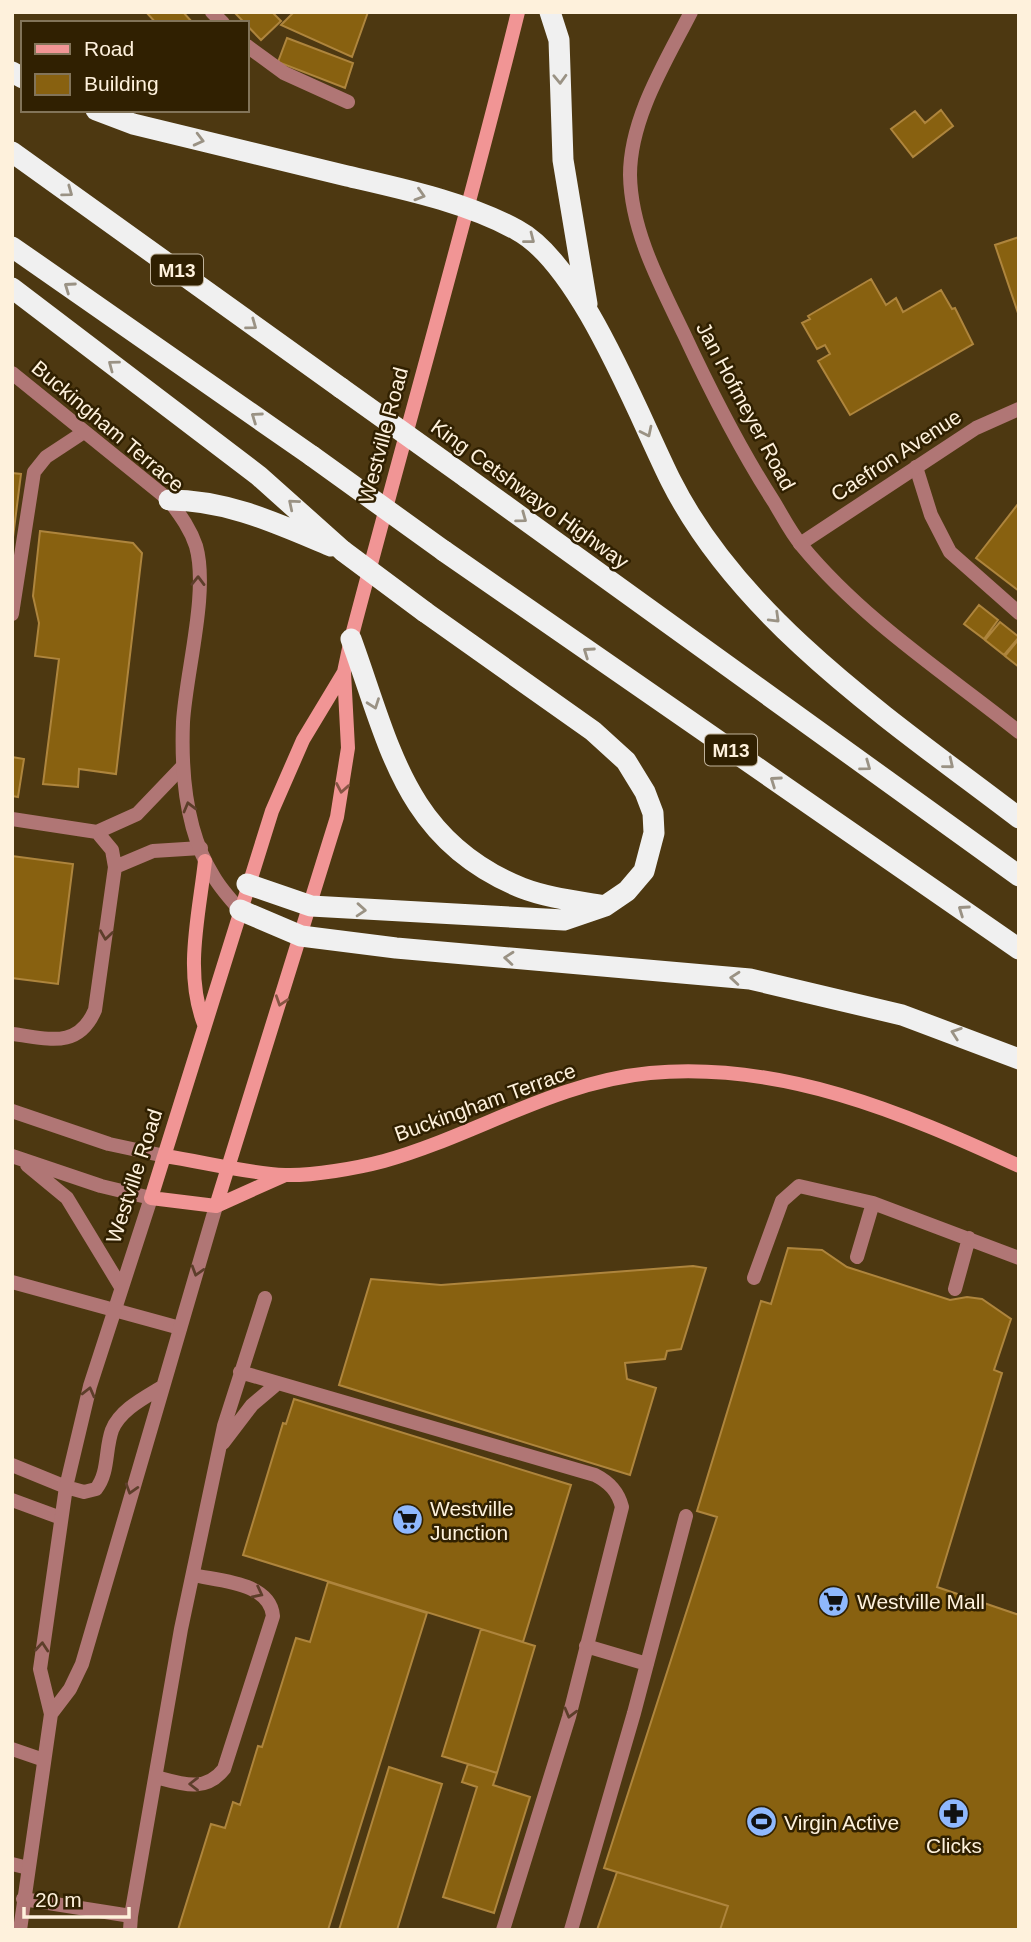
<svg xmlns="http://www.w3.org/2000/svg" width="1031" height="1942" viewBox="0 0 1031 1942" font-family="Arial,sans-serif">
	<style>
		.building { fill: #886110; stroke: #ae853d; stroke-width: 2 }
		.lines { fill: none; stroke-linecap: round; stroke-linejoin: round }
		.service { stroke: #b07675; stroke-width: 14 }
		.minor { stroke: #b07675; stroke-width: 14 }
		.tertiary { stroke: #b07675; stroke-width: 14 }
		.secondary { stroke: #f19595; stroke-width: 14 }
		.motorway { stroke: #f0f0f0; stroke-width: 21 }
		.motorway-bridge { stroke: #f0f0f0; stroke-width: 21 }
		.oneway { stroke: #9a9284 }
		.oneway2 { stroke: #5d3e2a }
		.oneway3 { stroke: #875544 }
		.labels { text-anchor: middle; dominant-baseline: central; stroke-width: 5; stroke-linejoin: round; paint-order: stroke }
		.shield { fill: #302001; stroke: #c0b29a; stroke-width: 2 }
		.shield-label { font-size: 19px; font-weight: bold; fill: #fef1dc }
		.street-label { font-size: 21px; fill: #fef1dc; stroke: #302001 }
		.poi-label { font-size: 21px; fill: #fef1dc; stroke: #302001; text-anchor: start }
	</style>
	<rect width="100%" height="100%" fill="#4d3811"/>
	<path class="building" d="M146,12H183L193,23H156Z
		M234,12H272L281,21L261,40Z
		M294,12H368L352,57L281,25Z
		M287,38L353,63L345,88L278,62Z
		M941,110L953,126L913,157L891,129L915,111L925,123Z
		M1019,237V316L995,245Z
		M871,279L886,305L896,298L903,312L941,290L952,309L955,308L973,344L850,415L818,361L830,354L825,345L817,349L802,323L810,319L808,316Z
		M12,473L21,474L12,545Z
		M1018,504H1019V591L976,558Z
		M40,531L133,543L142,553L116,774L79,769L78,787L43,784L59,659L35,656L39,623L33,596Z
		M979,605L998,620L984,639L964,624Z
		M1000,622L1019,637L1004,655L985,640Z
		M1019,639V667L1005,656Z
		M12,757L24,759L18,797L12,796Z
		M12,856L73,864L58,984L12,978Z
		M788,1248L822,1250L847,1267L950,1300L967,1297L982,1299L1011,1319L994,1370L1002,1373L937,1587L1019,1615V1930H720L728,1906L604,1868L717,1517L697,1511L761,1301L771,1304Z
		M693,1266L706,1268L681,1349L667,1351L665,1359L625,1363L627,1379L656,1388L630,1475L339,1385L371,1279L441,1285Z
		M294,1399L571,1485L523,1642L243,1555L283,1423L286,1424Z
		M328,1582L427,1613L328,1930H178L211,1824L225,1828L233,1802L240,1805L258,1746L262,1747L296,1638L310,1642Z
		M481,1629L535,1646L497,1773L442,1756Z
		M468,1764L497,1773L493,1785L530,1797L494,1913L443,1897L477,1787L462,1782Z
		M389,1767L442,1784L397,1930H339Z
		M617,1872L728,1906L720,1930H597Z"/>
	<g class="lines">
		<path class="service" d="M212,12L223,23
			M247,46L284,73L348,102
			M916,467L931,515L950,552L1019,613
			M12,614L34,472L46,457L84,432
			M12,819L97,832L112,850L115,867L95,1010C78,1050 47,1038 12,1034
			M97,832L137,814L183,766
			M115,867L153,851L201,848
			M857,1257L873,1203
			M754,1278L782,1201L799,1186L873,1203L1019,1258
			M12,1282L180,1328
			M955,1289L969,1238
			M240,1372L595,1475C609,1482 618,1491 622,1507L569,1717L503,1930
			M223,1443L252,1405L278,1383
			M12,1465L66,1487
			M12,1500L61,1518
			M586,1646L647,1664
			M12,1749L44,1760
			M156,1777C182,1784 205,1793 224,1769L273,1616C270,1582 219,1581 193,1575
			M12,1864L28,1868
			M23,1899L131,1916L181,1629L224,1426L265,1298
			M130,1930L131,1916
			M571,1930L634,1713L686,1516"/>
		<path class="minor" d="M12,373L169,500C180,515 190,528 196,546C209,592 186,672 183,722C181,773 186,833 214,877C221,889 231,900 240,910
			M800,544L976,428L1019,409"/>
		<path class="tertiary" d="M691,12C666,61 630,118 630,175C631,231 660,284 684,334C711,392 739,448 774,502C783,517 791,533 802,546C863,620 945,673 1019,732
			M12,1111L109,1144L165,1156
			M12,1156L101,1186L151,1198L90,1386L66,1487L40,1669L51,1714L20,1930
			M27,1165L67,1198L121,1287
			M66,1487L84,1492L96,1489C109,1473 105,1449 112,1430C120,1410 144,1398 162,1387
			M51,1714L70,1689L82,1664L216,1206"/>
		<path class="secondary" d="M204,1024C184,972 199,915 205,861
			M165,1156C204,1162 245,1173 285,1175C312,1176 358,1168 384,1161C474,1136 555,1082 650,1073C781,1061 902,1112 1019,1166
			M216,1206L337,817L348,748L344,672L351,639C406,430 466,222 518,12
			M216,1206L151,1198L272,811L303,740L344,672
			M216,1206L285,1175"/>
		<path class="motorway" d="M550,12L559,40L563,160L587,304
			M12,72L23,78
			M96,110L133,124C204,141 275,159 347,176C403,189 466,202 517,230C581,264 638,415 671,481C742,622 896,724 1019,818
			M12,152L341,388
			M12,247L312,456
			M12,288L259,476L343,551
			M467,478L1019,876
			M169,500C228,500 278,524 331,546
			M444,551L1019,949
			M351,639C390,746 405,841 522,888C548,898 577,901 605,906
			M247,884L311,906L564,920L605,906L627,891L644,871L654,833L653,813L645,792L626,761L593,731L425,612
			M240,910L301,936L396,948L750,979L902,1015L1019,1059"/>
		<path class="motorway-bridge" d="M341,388L467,478
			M312,456L444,551
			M343,551L425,612"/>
	</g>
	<defs><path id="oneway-chevron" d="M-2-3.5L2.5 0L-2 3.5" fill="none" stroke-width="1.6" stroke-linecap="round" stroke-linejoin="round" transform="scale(1.75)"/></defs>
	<g class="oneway">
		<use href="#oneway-chevron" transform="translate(560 79) rotate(88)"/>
		<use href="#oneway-chevron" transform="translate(199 140) rotate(14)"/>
		<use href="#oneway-chevron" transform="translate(68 192) rotate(36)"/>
		<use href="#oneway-chevron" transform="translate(420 195) rotate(17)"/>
		<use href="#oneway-chevron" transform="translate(530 239) rotate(38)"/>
		<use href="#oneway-chevron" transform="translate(69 287) rotate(-145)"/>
		<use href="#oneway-chevron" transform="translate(252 325) rotate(36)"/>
		<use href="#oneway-chevron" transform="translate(113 365) rotate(-143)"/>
		<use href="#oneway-chevron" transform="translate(256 417) rotate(-145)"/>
		<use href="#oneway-chevron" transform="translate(647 432) rotate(64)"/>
		<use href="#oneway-chevron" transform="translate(293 504) rotate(-140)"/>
		<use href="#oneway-chevron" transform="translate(522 518) rotate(36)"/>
		<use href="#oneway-chevron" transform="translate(775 618) rotate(44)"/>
		<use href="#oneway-chevron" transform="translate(588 652) rotate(-145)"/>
		<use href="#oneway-chevron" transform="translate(374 704) rotate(70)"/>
		<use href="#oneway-chevron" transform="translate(949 764) rotate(39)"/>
		<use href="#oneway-chevron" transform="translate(866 766) rotate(36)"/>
		<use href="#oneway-chevron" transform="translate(775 781) rotate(-145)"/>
		<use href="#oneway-chevron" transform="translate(361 910) rotate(4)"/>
		<use href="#oneway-chevron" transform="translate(963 910) rotate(-145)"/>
		<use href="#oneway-chevron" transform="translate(509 958) rotate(-175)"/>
		<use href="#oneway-chevron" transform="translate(735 978) rotate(-175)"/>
		<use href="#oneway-chevron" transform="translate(956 1033) rotate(-161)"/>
	</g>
	<g class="oneway2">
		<use href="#oneway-chevron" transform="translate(198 581) rotate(-89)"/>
		<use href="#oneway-chevron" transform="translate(189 807) rotate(-105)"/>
		<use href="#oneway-chevron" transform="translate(106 935) rotate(98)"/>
		<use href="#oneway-chevron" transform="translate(197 1271) rotate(107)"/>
		<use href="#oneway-chevron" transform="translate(89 1392) rotate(-76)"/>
		<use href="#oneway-chevron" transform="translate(131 1489) rotate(107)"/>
		<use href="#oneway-chevron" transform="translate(258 1593) rotate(27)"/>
		<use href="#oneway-chevron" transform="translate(42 1647) rotate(-85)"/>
		<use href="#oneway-chevron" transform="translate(570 1713) rotate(105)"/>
		<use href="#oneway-chevron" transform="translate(194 1784) rotate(-180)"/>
	</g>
	<g class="oneway3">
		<use href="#oneway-chevron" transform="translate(342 788) rotate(100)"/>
		<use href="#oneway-chevron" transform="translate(281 1001) rotate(108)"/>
	</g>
	<defs>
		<symbol id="supermarket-disc" viewBox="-11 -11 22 22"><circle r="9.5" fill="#8fb8fd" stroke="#302001"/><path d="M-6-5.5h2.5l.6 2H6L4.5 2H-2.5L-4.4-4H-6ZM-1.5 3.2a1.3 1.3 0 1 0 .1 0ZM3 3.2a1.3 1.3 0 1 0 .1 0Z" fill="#111"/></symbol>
		<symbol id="pharmacy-disc" viewBox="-11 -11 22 22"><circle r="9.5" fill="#8fb8fd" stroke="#302001"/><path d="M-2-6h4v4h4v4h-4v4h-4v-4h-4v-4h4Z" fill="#111"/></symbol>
		<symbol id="stadium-disc" viewBox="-11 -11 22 22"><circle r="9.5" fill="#8fb8fd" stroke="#302001"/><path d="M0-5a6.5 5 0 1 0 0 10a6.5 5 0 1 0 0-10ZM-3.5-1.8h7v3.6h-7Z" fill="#111"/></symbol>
	</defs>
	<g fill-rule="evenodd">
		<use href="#supermarket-disc" x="390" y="1502" width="35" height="35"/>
		<use href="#supermarket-disc" x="816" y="1584" width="35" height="35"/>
		<use href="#pharmacy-disc" x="936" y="1796" width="35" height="35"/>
		<use href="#stadium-disc" x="744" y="1804" width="35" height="35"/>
	</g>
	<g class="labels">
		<g class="shield">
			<rect x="151" y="254.5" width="52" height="31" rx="5"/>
			<rect x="705" y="734.5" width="52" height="31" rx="5"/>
		</g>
		<g class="shield-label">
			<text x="177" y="270">M13</text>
			<text x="731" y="750">M13</text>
		</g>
		<g class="street-label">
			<text transform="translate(746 406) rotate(62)">Jan Hofmeyer Road</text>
			<text transform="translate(108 426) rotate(40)">Buckingham Terrace</text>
			<text transform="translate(383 435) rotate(-75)">Westville Road</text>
			<text transform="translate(896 455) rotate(-33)">Caefron Avenue</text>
			<text transform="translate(530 494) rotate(36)">King Cetshwayo Highway</text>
			<text transform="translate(485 1102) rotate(-20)">Buckingham Terrace</text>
			<text transform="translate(134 1176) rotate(-72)">Westville Road</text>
		</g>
		<g class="poi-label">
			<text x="430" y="1508">Westville<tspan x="430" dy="24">Junction</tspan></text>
			<text x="857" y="1601">Westville Mall</text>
			<text x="784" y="1822">Virgin Active</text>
			<text x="954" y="1845" text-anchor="middle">Clicks</text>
		</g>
	</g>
	<rect width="1031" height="1942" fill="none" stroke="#fef1dc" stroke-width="28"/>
	<rect x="21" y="21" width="228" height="91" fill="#302001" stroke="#827459" stroke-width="2"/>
	<rect x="35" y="44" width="35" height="10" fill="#f19595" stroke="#827459" stroke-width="2"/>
	<text x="84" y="56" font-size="21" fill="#fef1dc">Road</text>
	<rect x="35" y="74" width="35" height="21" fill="#886110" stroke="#827459" stroke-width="2"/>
	<text x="84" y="91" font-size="21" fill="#fef1dc">Building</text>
	<path d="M24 1907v10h105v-10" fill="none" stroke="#fef1dc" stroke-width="3.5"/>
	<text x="35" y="1907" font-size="21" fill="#fef1dc" stroke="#302001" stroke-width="5" paint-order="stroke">20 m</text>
</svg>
